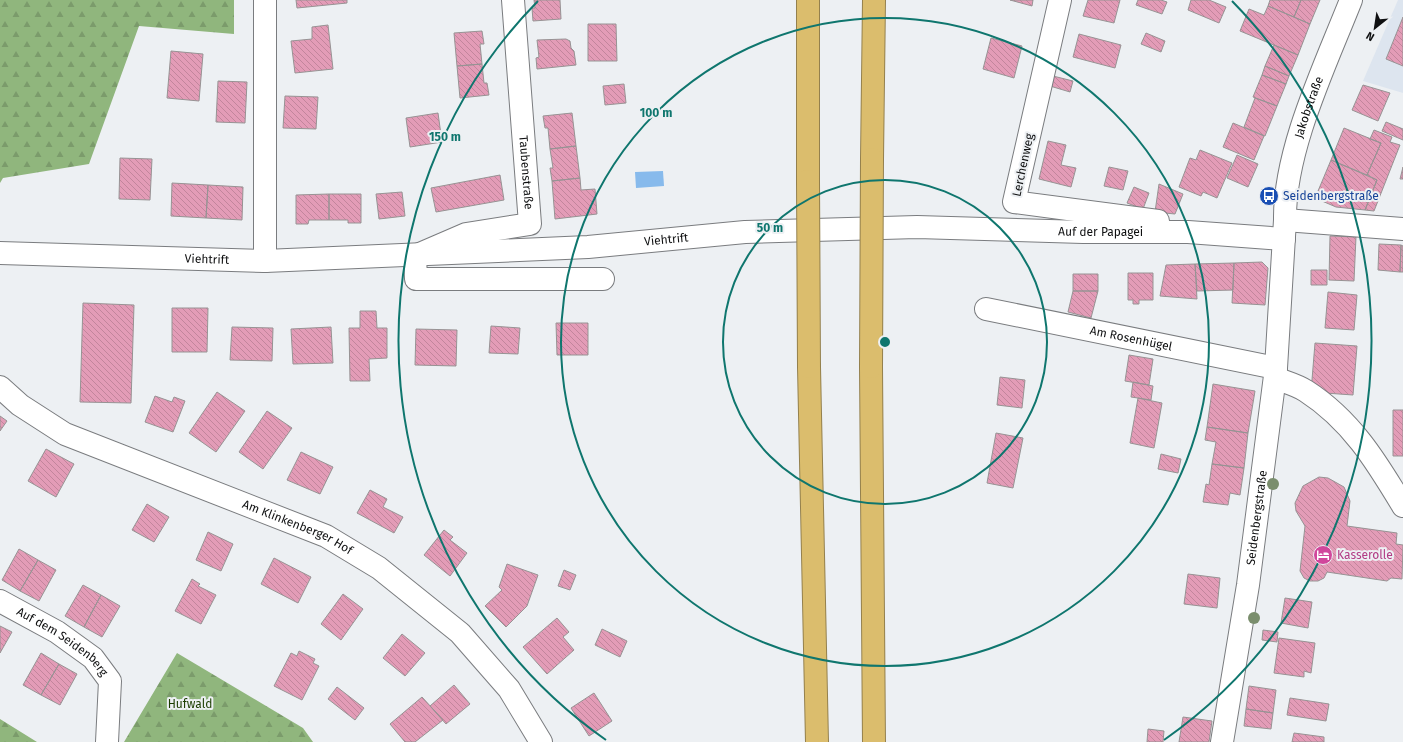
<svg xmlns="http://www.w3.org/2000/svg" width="1403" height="742" viewBox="0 0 1403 742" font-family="'Fira Sans',sans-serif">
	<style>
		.built { fill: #dde5ef }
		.forest { fill: url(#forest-firs) }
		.water { fill: #87baec }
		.building { fill: url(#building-back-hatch); stroke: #979394 }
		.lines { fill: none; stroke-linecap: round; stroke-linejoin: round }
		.minor-casing { stroke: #7a7c7f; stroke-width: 24 }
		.highway-casing { stroke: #94804d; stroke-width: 24 }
		.minor { stroke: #fff; stroke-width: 22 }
		.highway { stroke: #dbbd6d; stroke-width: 22 }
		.highway-bridge-casing { stroke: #94804d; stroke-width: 24; stroke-linecap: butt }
		.highway-bridge { stroke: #dbbd6d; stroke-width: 22 }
		.tree { fill: #7a8e6d }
		.ring { fill: none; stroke: #0f766e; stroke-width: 2 }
		.labels { text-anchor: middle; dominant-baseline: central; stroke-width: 4; stroke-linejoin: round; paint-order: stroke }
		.street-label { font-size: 12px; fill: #0f1011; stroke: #edf0f3 }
		.transit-label { font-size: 12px; fill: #164399; stroke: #edf0f3; text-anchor: start }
		.hotel-label { font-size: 12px; fill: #b23c85; stroke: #edf0f3; text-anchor: start }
		.park-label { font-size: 12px; fill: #1b3d00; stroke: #edf0f3 }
		.centre { fill: #0f766e; stroke: #edf0f3; stroke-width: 2 }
		.ring-label { font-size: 12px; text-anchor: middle; font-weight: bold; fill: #0f766e; stroke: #edf0f3; stroke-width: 4; stroke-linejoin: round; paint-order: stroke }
	</style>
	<defs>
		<pattern id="forest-firs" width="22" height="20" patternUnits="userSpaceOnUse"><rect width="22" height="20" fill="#90b67d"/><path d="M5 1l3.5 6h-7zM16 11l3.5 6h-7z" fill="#7b9b6b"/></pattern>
		<pattern id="building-back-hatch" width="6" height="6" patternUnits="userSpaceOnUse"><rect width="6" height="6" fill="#e39cb7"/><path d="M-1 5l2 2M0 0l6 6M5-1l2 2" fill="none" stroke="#c2859c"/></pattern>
	</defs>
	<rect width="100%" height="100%" fill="#edf0f3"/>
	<path class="built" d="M1398,0H1403V93L1363,81Z"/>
	<path class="forest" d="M0,0H234V34L139,26L89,164L3,178L0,183Z
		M177,653L303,728L313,742H124Z
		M0,719L37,742H0Z"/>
	<path class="water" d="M663,171L664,186L636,188L635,172Z"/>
	<path class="building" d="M296,0H347V3L297,8Z
		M534,0H560L561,19L533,21L532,8H535Z
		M1010,0H1033L1032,6Z
		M1120,0L1114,23L1083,16L1088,0Z
		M1138,0H1161L1167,2L1162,14L1136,5Z
		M1191,0H1209L1226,7L1219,23L1188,10Z
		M1270,0H1301L1294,17L1268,6Z
		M1301,0H1320L1310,24L1294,17Z
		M1268,6L1310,24L1298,55L1240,31L1249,9L1264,15Z
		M1403,17V66L1386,59Z
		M588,24H616L617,61H588Z
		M328,25L333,69L295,73L291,41L312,39V27Z
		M482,31L484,44H480L482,64L457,66L454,33Z
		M1146,33L1165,41L1161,52L1141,44Z
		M1079,34L1121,45L1115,68L1073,57Z
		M991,38L1022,46L1014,78L983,69Z
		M566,39L570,41L571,48L574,51L576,65L537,69L536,58L539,57L537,40Z
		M1274,45L1298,55L1289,76L1265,66Z
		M171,51L203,54L199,101L167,98Z
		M482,64L484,83H487L489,95L460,98L457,66Z
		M1265,66L1289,76L1286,84L1262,75Z
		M1262,75L1286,84L1277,106L1253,97Z
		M1053,76L1073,81L1070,92L1050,86Z
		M218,81L247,82L245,123L216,122Z
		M624,84L626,103L605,105L603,86Z
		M1363,85L1390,93L1378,121L1352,110Z
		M285,96L318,97L316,129L283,128Z
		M1255,98L1277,106L1265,136L1244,127Z
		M438,113L442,142L410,147L406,118Z
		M572,113L576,146L550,149L548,128H545L543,116Z
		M1386,122L1403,129V140L1382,131Z
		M1233,123L1264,136L1254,160L1223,147Z
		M1344,128L1381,143L1367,175L1331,160Z
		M1374,130L1392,137L1390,142L1400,145L1374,211L1365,210L1377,180L1367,175L1381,143L1370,139Z
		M1048,141L1066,145L1061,165L1076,168L1071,187L1039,179Z
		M576,146L580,178L552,181L550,168H553L550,149Z
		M1200,150L1232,163L1217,198L1203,192L1201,196L1179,187L1190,158L1196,160Z
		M1237,155L1258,164L1248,187L1227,178Z
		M120,158L152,159L150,200L119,199Z
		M1331,160L1377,180L1365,210L1336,207L1322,201L1318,191Z
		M1109,167L1128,171L1123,190L1104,186Z
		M1403,167V179H1400Z
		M500,175L504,200L436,212L431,188Z
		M580,178L581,190L595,189L597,214L555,219L552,181Z
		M172,183L208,185L206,218L171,216Z
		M1159,184L1183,194L1175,214L1155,212Z
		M208,185L243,187L242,220L206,218Z
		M1134,187L1149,193L1143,209L1127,203Z
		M402,192L405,216L379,219L376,194Z
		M329,194H361V223H348V220H329Z
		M329,194V220H309L308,224H296V195Z
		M1330,236L1356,237L1354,281L1329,280Z
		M1379,244L1401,245L1400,272L1378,270Z
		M1401,245L1403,246V272H1400Z
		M1262,262L1268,268L1265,305L1232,303L1234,263Z
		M1234,263L1233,290L1197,291L1195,264Z
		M1195,264L1197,299L1160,296L1166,265Z
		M1311,270H1327V285H1311Z
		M1128,273H1153V300H1139V304H1133V300H1128Z
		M1073,274H1098V291H1073Z
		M1073,291H1098L1091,318L1068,312Z
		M1328,292L1357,295L1354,330L1325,328Z
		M83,303L134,305L131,403L80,402Z
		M172,308H208L207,352H172Z
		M360,311H376L377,328H387V358L369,359L370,381H350L349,328H360Z
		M556,323H588V355H557Z
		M491,326L520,328L518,354L489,353Z
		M232,327L273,328L272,361L230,360Z
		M331,327L333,363L293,364L291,329Z
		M416,329L457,330L456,366L415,365Z
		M1315,343L1357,346L1353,395L1311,392Z
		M1129,355L1153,359L1149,385L1125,381Z
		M1000,377L1025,380L1022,408L997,405Z
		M1133,382L1153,386L1151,400L1131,397Z
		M1213,384L1255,391L1248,433L1207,427Z
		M217,392L245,411L216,452L189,433Z
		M155,396L172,402L174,397L185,401L173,432L145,422Z
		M1138,398L1162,403L1154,448L1130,443Z
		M1393,410H1403V456H1393Z
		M267,411L292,428L263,469L239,452Z
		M0,416L7,421L0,431Z
		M1207,427L1248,433L1244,468L1212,464L1216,442L1205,440Z
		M996,433L1023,438L1013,488L987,483Z
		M46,449L74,464L56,497L28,481Z
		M301,452L333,467L320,494L287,480Z
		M1161,454L1181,459L1178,473L1158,469Z
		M1212,464L1244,468L1240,495L1230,493L1228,505L1203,502L1206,484L1209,485Z
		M1319,477L1328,478L1344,487L1350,501L1347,526L1397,533L1396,544L1403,545L1402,579L1391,578L1387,581L1327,572L1324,578L1318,581H1310L1304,578L1300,571L1305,526L1296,511L1295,503L1303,486Z
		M370,490L387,499L383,507L403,517L394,533L357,513Z
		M147,504L169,517L154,542L132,530Z
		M444,530L453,537L450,540L467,553L450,576L424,555Z
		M208,532L233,544L221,571L196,560Z
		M19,549L38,560L20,591L2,580Z
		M274,558L311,577L298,603L261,584Z
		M38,560L56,570L39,601L20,591Z
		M507,564L538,575L527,606L506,627L485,606L502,590L499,587Z
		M564,570L576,575L570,590L558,586Z
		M1188,574L1220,578L1217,608L1184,604Z
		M192,579L200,584L198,586L216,595L201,624L175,611Z
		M83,585L101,595L84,627L65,616Z
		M343,594L363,609L341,640L321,624Z
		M101,595L120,606L102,637L84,627Z
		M1285,598L1312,602L1308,628L1281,623Z
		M557,618L569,632L563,637L574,650L547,674L523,647Z
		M0,626L12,632L0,653Z
		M602,629L627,641L620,657L595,645Z
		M1263,630L1278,632L1277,642L1262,640Z
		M402,634L425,653L405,676L383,658Z
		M1279,638L1315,643L1311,673L1304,671V677L1274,673Z
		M299,651L315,659L313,663L319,666L302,700L274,686L291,653L297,656Z
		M41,653L59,664L41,695L23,685Z
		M59,664L77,674L60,705L41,695Z
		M454,685L470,704L446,724L430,706Z
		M1249,686L1276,690L1273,713L1246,709Z
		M337,687L364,708L355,720L328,699Z
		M594,693L612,721L589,736L571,708Z
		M422,697L443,720L415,742H405L390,724Z
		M1290,698L1329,704L1326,721L1287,715Z
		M1246,709L1273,713L1271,729L1244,726Z
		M1183,717L1212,721L1209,742H1179Z
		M1148,729L1164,731L1163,742H1147Z
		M1294,733L1324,737V742H1292Z"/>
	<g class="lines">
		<defs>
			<g id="minor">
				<path id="s1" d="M513,0L530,224L466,234L415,256L416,279H603"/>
				<path d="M1060,0L1014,202L1158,221"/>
				<path d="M1285,220L1403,229"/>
				<path id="s2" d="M0,253L265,261L588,247L745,232L917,227L1083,232H1188L1284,239"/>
				<path d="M265,261V0"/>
				<path id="s3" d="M986,309L1276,368"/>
				<path d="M1275,378C1285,382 1297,385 1306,391C1351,420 1376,461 1403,506"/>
				<path id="s4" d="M0,387L20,405L65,434L326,536L379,568L460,633L509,689L541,742"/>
				<path id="s5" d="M0,601L57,632L93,658L110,681L107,742"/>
				<path id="s6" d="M1222,742L1248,585L1276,368L1285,220C1284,150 1325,66 1351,0"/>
			</g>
			<path id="highway" d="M808,0V181
				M872,159L874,0
				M809,367L817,742
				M871,367L874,742"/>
		</defs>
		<use href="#minor" class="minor-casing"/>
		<use href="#highway" class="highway-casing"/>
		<use href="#minor" class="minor"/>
		<use href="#highway" class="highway"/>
		<defs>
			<path id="highway-bridge" d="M808,181L809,367
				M871,367L872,159"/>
		</defs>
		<use href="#highway-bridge" class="highway-bridge-casing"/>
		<use href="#highway-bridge" class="highway-bridge"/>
	</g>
	<g class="tree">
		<circle cx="1273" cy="484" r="6"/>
		<circle cx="1254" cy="618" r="6"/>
	</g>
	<g class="ring">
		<circle cx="885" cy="342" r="162"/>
		<circle cx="885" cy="342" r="324"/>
		<path d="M606 740A486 486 0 0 1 538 1M1232 1A486 486 0 0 1 1164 740"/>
	</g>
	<defs>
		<symbol id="bus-disc" viewBox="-11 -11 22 22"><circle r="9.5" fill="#1a4fb4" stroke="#edf0f3"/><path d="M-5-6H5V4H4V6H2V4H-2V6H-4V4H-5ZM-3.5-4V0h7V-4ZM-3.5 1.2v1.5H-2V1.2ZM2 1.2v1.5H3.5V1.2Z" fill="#fff"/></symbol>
		<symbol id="hotel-disc" viewBox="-11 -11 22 22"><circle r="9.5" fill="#d1479c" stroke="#edf0f3"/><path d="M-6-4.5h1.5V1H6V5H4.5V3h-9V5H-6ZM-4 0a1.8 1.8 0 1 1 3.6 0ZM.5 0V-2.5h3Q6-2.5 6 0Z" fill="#fff"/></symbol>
	</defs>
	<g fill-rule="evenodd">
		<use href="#bus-disc" x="1258" y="185" width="22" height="22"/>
		<use href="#hotel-disc" x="1312" y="544" width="22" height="22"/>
	</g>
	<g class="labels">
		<g class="street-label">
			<text stroke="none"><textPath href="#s6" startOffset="642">Jakobstraße</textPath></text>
			<text transform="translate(1023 165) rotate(-78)">Lerchenweg</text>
			<text stroke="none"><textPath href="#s1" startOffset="173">Taubenstraße</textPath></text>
			<text stroke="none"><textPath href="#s2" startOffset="1102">Auf der Papagei</textPath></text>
			<text stroke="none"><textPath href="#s2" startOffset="667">Viehtrift</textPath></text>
			<text stroke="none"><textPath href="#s2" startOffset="207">Viehtrift</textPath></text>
			<text stroke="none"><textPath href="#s3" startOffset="148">Am Rosenhügel</textPath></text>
			<text stroke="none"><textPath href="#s6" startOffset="227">Seidenbergstraße</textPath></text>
			<text stroke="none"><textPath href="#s4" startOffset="331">Am Klinkenberger Hof</textPath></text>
			<text stroke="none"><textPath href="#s5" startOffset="75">Auf dem Seidenberg</textPath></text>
		</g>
		<g class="transit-label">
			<text x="1283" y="196">Seidenbergstraße</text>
		</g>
		<g class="hotel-label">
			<text x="1337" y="555">Kasserolle</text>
		</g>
		<g class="park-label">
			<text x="190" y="704">Hufwald</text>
		</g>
	</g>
	<circle cx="885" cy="342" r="6" class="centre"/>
	<g class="ring-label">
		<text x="656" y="117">100 m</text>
		<text x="445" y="141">150 m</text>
		<text x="770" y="232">50 m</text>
	</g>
	<g transform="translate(1375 28) rotate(210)" stroke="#edf0f3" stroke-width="3" paint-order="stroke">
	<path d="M0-3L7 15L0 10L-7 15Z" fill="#0f1011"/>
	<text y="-6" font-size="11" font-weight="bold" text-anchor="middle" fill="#0f1011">N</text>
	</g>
</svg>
